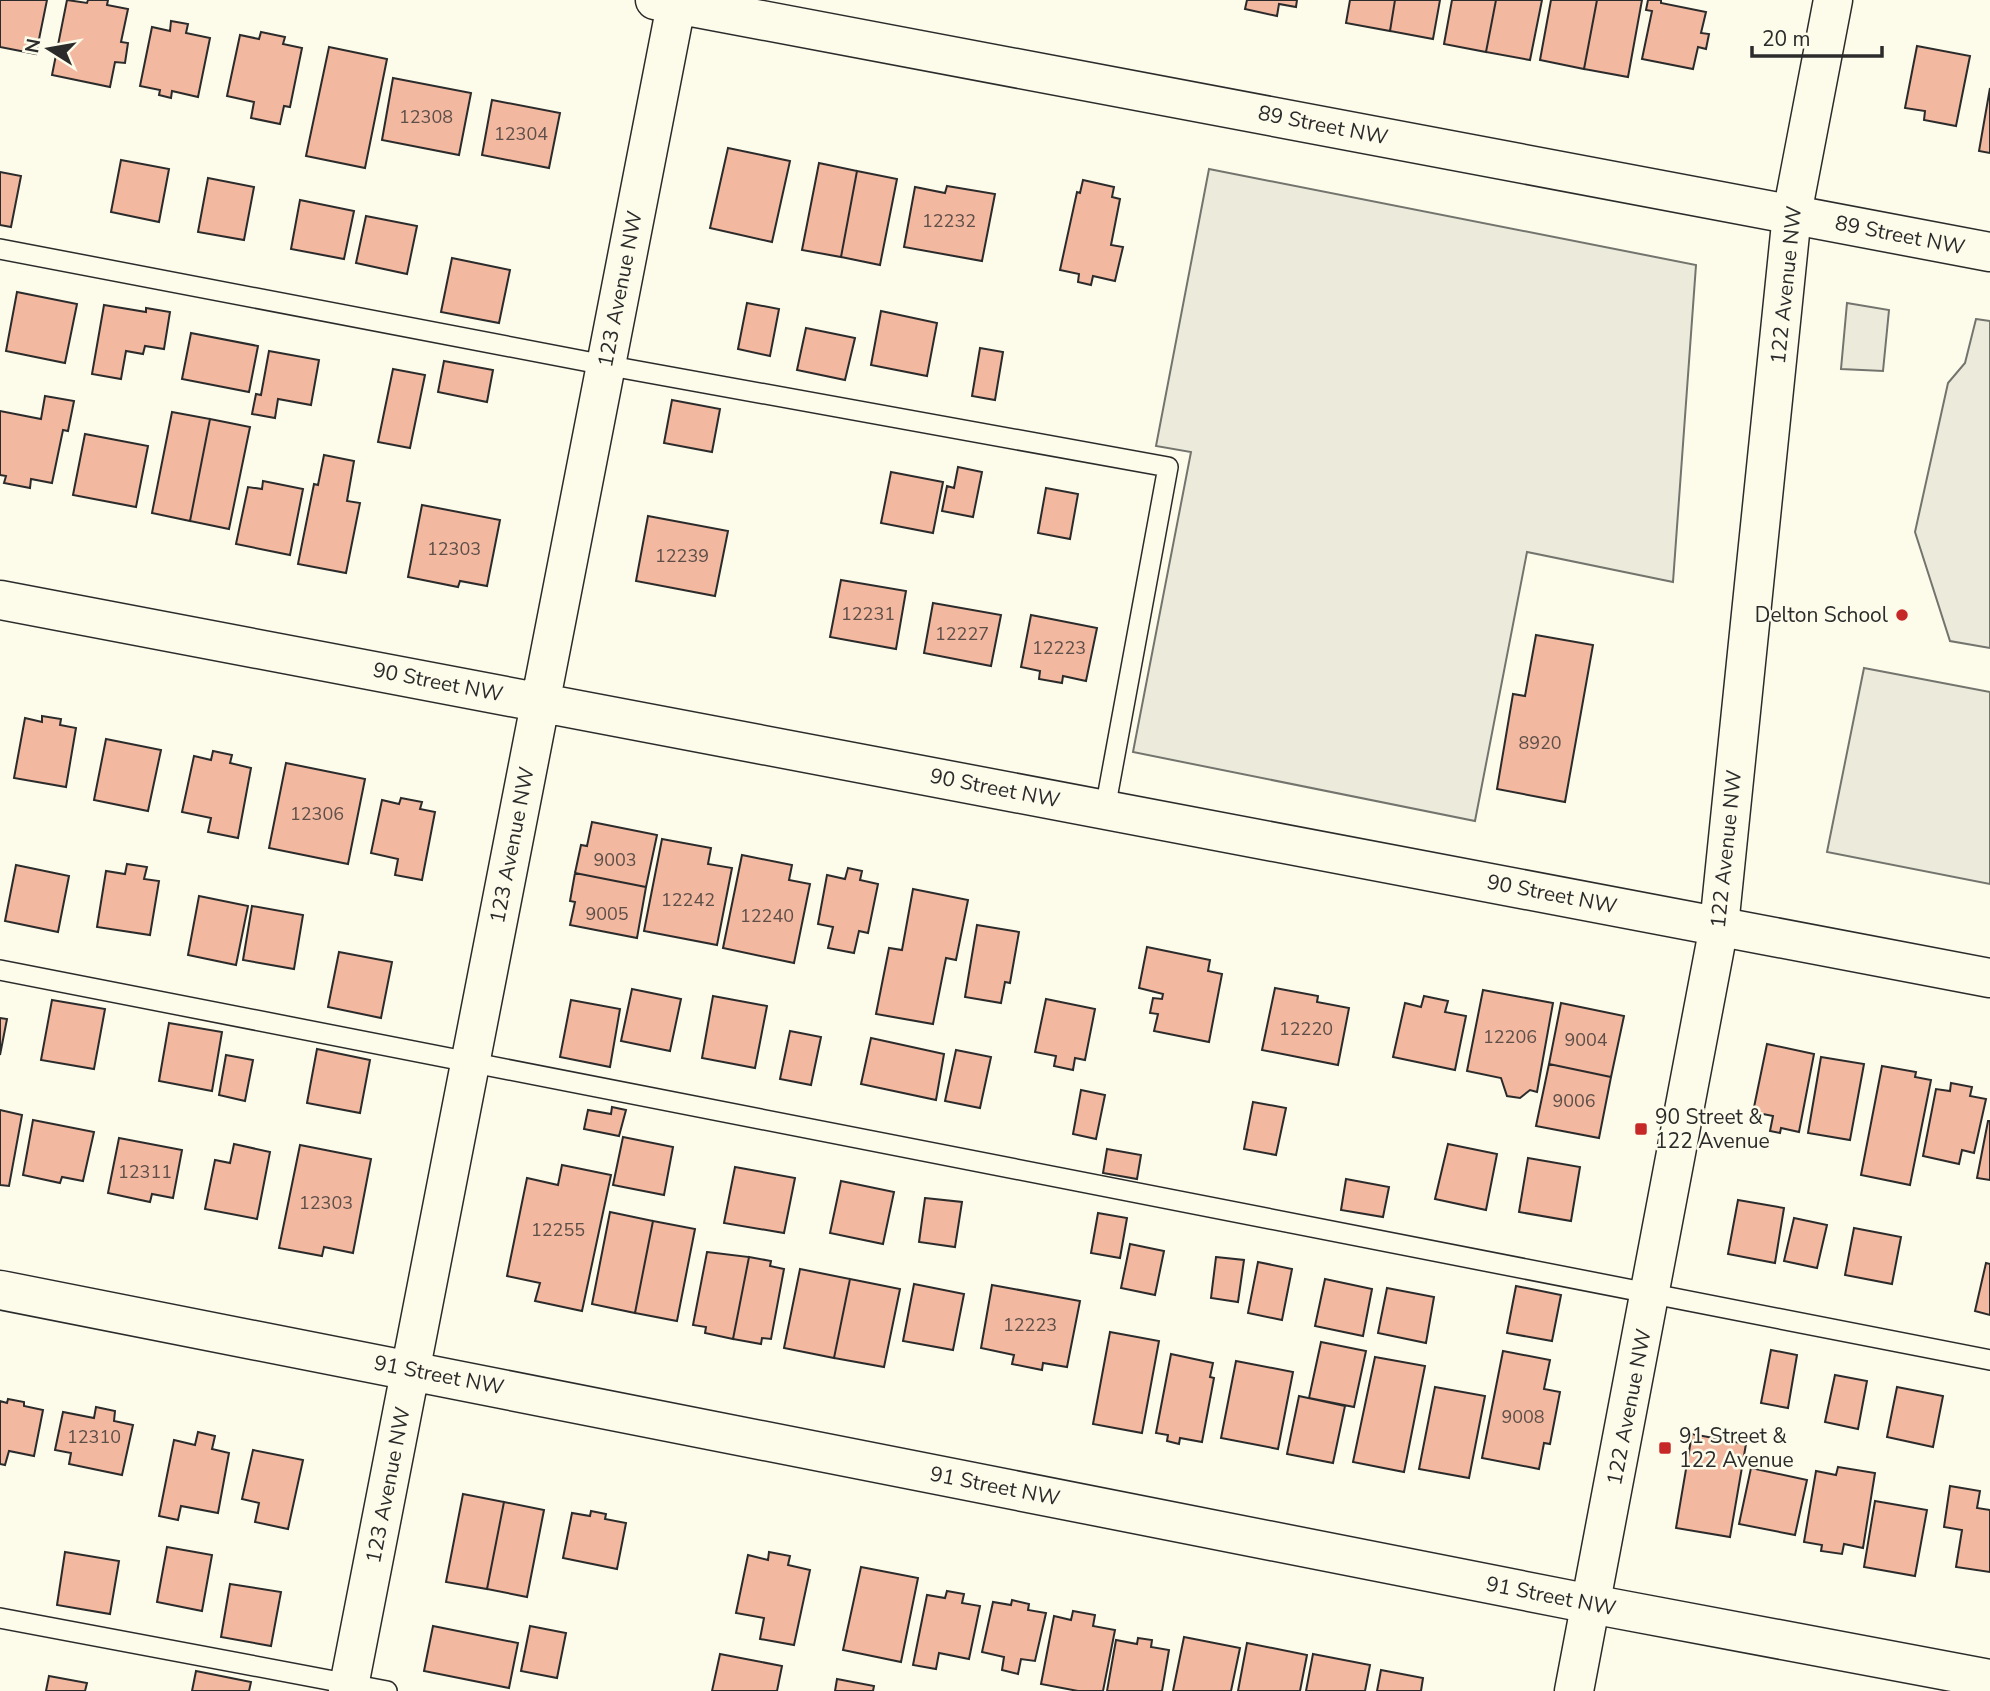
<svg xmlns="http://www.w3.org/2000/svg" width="1990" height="1691" viewBox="0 0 1990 1691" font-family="'Nunito Sans',sans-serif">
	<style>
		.green { fill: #ecebdb; stroke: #74746e; stroke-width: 2 }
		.parking { fill: #eceadb; stroke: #74746e; stroke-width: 2 }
		.building { fill: #f2b8a0; stroke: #2b2b2b; stroke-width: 2 }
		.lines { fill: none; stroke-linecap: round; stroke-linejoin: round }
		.service-casing { stroke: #2b2b2b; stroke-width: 22 }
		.minor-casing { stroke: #2b2b2b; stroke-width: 41 }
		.tertiary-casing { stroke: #2b2b2b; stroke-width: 41 }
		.service { stroke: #fdfbea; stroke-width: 19 }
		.minor { stroke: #fdfbea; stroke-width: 38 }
		.tertiary { stroke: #fdfbea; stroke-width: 38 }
		.poi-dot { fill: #c62828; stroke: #fdfbea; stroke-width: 2.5 }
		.labels { text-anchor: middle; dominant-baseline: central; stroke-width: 5; stroke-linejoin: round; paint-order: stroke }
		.number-label { font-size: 18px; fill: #5d4e48 }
		.street-label { font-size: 21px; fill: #2b2b2b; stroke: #fdfbea }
		.poi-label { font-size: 21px; fill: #2b2b2b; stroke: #fdfbea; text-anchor: start }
	</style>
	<rect width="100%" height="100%" fill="#fdfbea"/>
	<path class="green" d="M1209,169L1696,265L1673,582L1527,552L1475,821L1133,752L1191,452L1156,446Z
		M1847,303L1889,310L1883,371L1841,369Z
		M1864,668L1990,692V884L1827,852Z"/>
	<path class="parking" d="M1976,319L1990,321V648L1950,641L1915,532L1948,383L1965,363Z"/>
	<path class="building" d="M0,0H47L36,54L0,47Z
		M67,0L87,3L88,0H108L107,5L128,9L121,42L128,43L125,63L115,62L110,87L52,75Z
		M1247,0H1297L1296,7L1279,4L1277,16L1245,9Z
		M1350,0H1395L1390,31L1346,23Z
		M1395,0H1440L1433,39L1390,31Z
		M1452,0H1496L1486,52L1444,44Z
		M1496,0H1542L1530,60L1486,52Z
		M1551,0H1597L1584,69L1540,60Z
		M1597,0H1642L1628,77L1584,69Z
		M1648,0H1661V3L1706,12L1701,33L1709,34L1706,49L1698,47L1693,69L1642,59L1652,11L1646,10Z
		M171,21L188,24L186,33L210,38L198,97L172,91L171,98L159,95L160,90L140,86L152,27L170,31Z
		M261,32L285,37L283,44L302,48L290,107L284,106L280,124L251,118L254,102L227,96L240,35L259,39Z
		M1917,46L1970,56L1956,126L1924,120L1925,111L1905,108Z
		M329,47L387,59L365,168L306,156Z
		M393,78L471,93L459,155L382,140Z
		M1990,88V153L1979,151Z
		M492,100L560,113L549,168L482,155Z
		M728,148L790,161L772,242L710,228Z
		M121,160L169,169L159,222L111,212Z
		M819,163L857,171L841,257L802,250Z
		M857,171L897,179L880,265L841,257Z
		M0,172L21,176L11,227L0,225Z
		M208,178L254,187L244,240L198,232Z
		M1083,180L1114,187L1112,197L1120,199L1111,245L1123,247L1115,281L1093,276L1091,285L1078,282L1079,274L1060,270L1077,192L1080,193Z
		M947,186L995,194L982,261L904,247L915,187L945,193Z
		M300,200L354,211L344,259L291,249Z
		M366,216L417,226L407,274L356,263Z
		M452,258L510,270L499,323L441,312Z
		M17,292L77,304L65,363L6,351Z
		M747,303L779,309L770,356L738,349Z
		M104,305L146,312V308L170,312L164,349L145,346L143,354L126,351L121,379L92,374Z
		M881,311L937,323L927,376L871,365Z
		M806,328L855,338L845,380L797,370Z
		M191,333L258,346L249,392L182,379Z
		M980,348L1003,352L995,400L972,396Z
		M269,351L319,360L311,405L278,399L275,418L252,414L256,394L261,395Z
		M444,361L493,370L487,402L438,392Z
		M393,369L425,375L410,448L378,442Z
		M45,396L74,401L68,431L63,430L52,483L31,479L30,488L4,483L6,476L0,475V411L41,419Z
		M672,400L720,409L712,452L664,443Z
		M172,412L210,419L190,521L152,513Z
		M210,419L250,427L229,529L190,521Z
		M85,434L148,446L136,507L73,495Z
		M324,455L354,461L347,501L360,503L346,573L298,564L314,484L318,485Z
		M958,467L982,472L973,517L942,511L947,486L954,488Z
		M891,472L943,482L933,533L881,523Z
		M263,481L303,489L290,555L236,544L248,487L262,489Z
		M1046,488L1078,494L1070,539L1038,533Z
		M422,505L500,520L487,586L460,581L458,587L408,577Z
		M648,516L728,531L715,596L636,581Z
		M841,580L906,591L896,649L830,637Z
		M933,603L1001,615L991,666L924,653Z
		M1031,615L1097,628L1086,681L1063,676L1062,683L1039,679L1040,671L1021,667Z
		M1536,635L1593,645L1565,802L1497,789L1513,694L1525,696Z
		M42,716L61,719L60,725L76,728L66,787L14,778L25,718L42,722Z
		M106,739L161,750L148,811L94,800Z
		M213,751L232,755L230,763L251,768L238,838L208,832L211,818L182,812L194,756L211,760Z
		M286,763L365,779L348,864L269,848Z
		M401,798L422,802L420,809L435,812L422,880L395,875L398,859L371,853L382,800L399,804Z
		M592,822L657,835L646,887L575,873L581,845L587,846Z
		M662,839L711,848L708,864L732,868L717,945L644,931Z
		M742,855L792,865L789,880L810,884L794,963L723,948Z
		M127,864L147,867L144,879L159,881L150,935L97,927L106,871L125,874Z
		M16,865L69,876L58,932L5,921Z
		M848,868L862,871L860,880L878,884L868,933L859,931L854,953L828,948L833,927L818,924L827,875L845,879Z
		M575,873L646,887L637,938L570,925L575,902L570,901Z
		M913,889L968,900L956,960L946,958L933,1024L876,1014L889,948L902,950Z
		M199,896L248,906L236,965L188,955Z
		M252,906L303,915L294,969L243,960Z
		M977,925L1019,932L1010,983L1005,982L1001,1003L965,997Z
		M1147,947L1210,960L1208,971L1222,974L1209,1042L1154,1031L1158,1014L1150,1013L1153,998L1162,999L1163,994L1139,988Z
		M339,952L392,962L381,1018L328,1007Z
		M1275,988L1318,996L1317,1002L1349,1008L1338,1065L1262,1050Z
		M632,989L681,999L670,1051L621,1041Z
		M1483,990L1553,1003L1537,1092L1530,1090L1520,1098L1507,1096L1501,1078L1467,1071Z
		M713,996L767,1006L755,1068L702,1058Z
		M1424,996L1448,1001L1445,1012L1466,1016L1455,1070L1393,1057L1405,1003L1421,1007Z
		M1046,999L1095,1009L1085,1060L1075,1058L1073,1070L1054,1066L1056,1056L1035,1052Z
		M52,1000L105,1009L94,1069L41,1060Z
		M571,1000L620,1009L610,1067L560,1057Z
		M1561,1003L1624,1016L1611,1077L1549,1064Z
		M0,1018L7,1019L0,1055Z
		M169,1023L222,1032L212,1091L159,1081Z
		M790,1031L821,1037L811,1085L780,1079Z
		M871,1038L944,1054L936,1100L861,1084Z
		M1767,1044L1814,1054L1799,1132L1781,1128L1780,1133L1770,1131L1773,1116L1753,1112Z
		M317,1049L370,1060L360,1113L307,1103Z
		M956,1050L991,1057L980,1108L945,1101Z
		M226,1055L253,1060L245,1101L219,1095Z
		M1821,1057L1864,1064L1850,1140L1808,1133Z
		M1549,1064L1611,1077L1599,1138L1536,1126Z
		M1882,1066L1916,1072L1915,1077L1931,1080L1910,1185L1861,1175Z
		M1951,1083L1972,1087L1970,1096L1986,1099L1974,1153L1962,1150L1959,1164L1923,1156L1936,1089L1950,1091Z
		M1081,1090L1105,1095L1096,1139L1073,1134Z
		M1253,1102L1286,1108L1276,1155L1244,1149Z
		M612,1107L626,1110L619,1136L584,1129L588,1110L611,1114Z
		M0,1110L22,1115L9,1186L0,1185Z
		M33,1120L94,1132L83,1181L62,1177L60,1183L23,1175Z
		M1988,1121H1990V1180L1977,1178Z
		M623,1137L673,1147L664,1195L613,1185Z
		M119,1138L182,1150L173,1198L152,1194L150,1202L108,1193Z
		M234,1144L270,1152L257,1219L205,1209L215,1160L230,1163Z
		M1448,1144L1497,1154L1486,1210L1435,1199Z
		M300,1145L371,1159L353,1253L324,1247L322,1256L279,1248Z
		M1107,1149L1141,1155L1137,1179L1103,1173Z
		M1528,1158L1580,1167L1571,1221L1519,1212Z
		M562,1165L611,1175L582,1311L535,1301L540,1283L507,1276L527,1178L558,1185Z
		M735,1167L795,1178L784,1233L724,1223Z
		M1346,1179L1389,1187L1383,1217L1341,1210Z
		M841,1181L894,1192L883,1244L830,1233Z
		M925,1198L962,1202L955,1247L919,1242Z
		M1738,1200L1784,1208L1775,1263L1728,1254Z
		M610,1212L653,1221L635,1313L592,1304Z
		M1098,1213L1127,1218L1120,1258L1091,1253Z
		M1794,1218L1827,1225L1817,1268L1784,1261Z
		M653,1221L695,1229L677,1321L635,1313Z
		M1854,1228L1901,1237L1892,1284L1845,1275Z
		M1130,1244L1164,1251L1155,1295L1121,1288Z
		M707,1252L749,1257L733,1339L705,1333L706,1327L693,1325Z
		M749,1257L771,1261L770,1266L784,1269L771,1339L762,1338L761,1344L733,1339Z
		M1216,1257L1244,1260L1238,1302L1211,1298Z
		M1258,1262L1292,1269L1282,1320L1248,1313Z
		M1986,1263L1990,1264V1315L1975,1311Z
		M800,1269L850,1279L834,1358L784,1348Z
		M850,1279L900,1289L884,1367L834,1358Z
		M1325,1279L1372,1289L1363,1336L1315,1326Z
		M914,1284L964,1294L953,1350L903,1341Z
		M992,1285L1080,1301L1067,1367L1043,1363L1042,1370L1012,1364L1014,1355L981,1348Z
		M1516,1286L1561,1295L1552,1341L1507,1333Z
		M1387,1288L1434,1297L1426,1343L1378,1333Z
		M1110,1332L1159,1341L1142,1433L1093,1424Z
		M1321,1342L1366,1351L1354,1407L1309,1398Z
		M1771,1350L1797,1355L1788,1408L1761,1403Z
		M1503,1351L1550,1360L1544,1389L1560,1392L1550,1444L1544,1443L1539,1469L1482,1458Z
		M1171,1354L1213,1363L1210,1377L1214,1378L1202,1442L1180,1438L1179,1444L1167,1441L1168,1435L1156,1433Z
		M1375,1357L1425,1366L1404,1472L1353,1462Z
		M1236,1361L1293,1372L1278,1449L1221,1438Z
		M1835,1375L1867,1381L1858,1429L1825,1422Z
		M1435,1387L1485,1396L1469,1478L1419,1469Z
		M1897,1387L1943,1396L1933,1447L1887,1437Z
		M1299,1396L1345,1406L1333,1463L1287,1454Z
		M8,1399L24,1402V1406L43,1410L34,1456L9,1451L5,1465L0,1464V1401L7,1403Z
		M96,1407L115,1411L114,1421L133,1425L122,1475L69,1464L71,1453L55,1450L63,1412L94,1418Z
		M198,1432L215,1436L212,1449L229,1453L218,1513L181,1506L178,1520L159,1516L174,1440L195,1445Z
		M1692,1434L1746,1444L1730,1537L1676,1528Z
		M253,1450L303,1460L288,1529L255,1522L259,1503L242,1499Z
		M1838,1467L1875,1473L1863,1548L1844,1544L1842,1554L1821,1551L1822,1545L1804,1542L1816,1471L1836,1475Z
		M1751,1468L1807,1480L1795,1535L1739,1524Z
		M1950,1486L1980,1491L1977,1508L1990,1510V1572L1956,1567L1962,1530L1944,1527Z
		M463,1494L504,1502L487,1589L446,1582Z
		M1875,1501L1927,1510L1915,1576L1864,1567Z
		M504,1502L544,1510L527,1597L487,1589Z
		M591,1511L606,1514L605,1519L626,1523L617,1569L563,1558L572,1513L590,1516Z
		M167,1547L212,1555L202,1611L157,1602Z
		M65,1552L119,1561L110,1614L57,1605Z
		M769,1552L790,1556L788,1565L810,1570L794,1645L760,1639L764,1618L736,1613L748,1555L768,1560Z
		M861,1567L918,1578L901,1662L843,1650Z
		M230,1584L281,1592L271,1646L221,1637Z
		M947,1591L964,1594L962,1603L980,1606L969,1659L939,1653L936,1669L913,1665L927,1595L945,1598Z
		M1012,1600L1029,1604L1028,1610L1046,1613L1035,1661L1021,1659L1018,1674L1002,1670L1004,1657L982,1652L993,1602L1011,1605Z
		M1073,1611L1095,1615L1093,1626L1115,1630L1103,1691H1078L1041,1684L1054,1616L1071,1620Z
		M433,1626L518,1643L509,1688L424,1671Z
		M530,1626L566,1633L557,1678L521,1671Z
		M1184,1637L1240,1648L1231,1691H1173Z
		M1138,1638L1152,1640L1151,1647L1169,1650L1162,1691H1107L1116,1640L1137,1644Z
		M1247,1643L1307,1655L1300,1691H1238Z
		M720,1654L782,1666L777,1691H712Z
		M1313,1654L1370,1665L1365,1691H1306Z
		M1381,1670L1423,1678L1421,1691H1377Z
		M196,1671L251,1682L249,1691H192Z
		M49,1676L87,1683L85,1691H46Z
		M837,1679L874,1686L873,1691H835Z"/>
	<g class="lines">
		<defs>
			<path id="service" d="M0,249L605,365L1168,467L1105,809
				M0,970L1990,1360
				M0,1618L387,1691"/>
			<path id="minor" d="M655,0L1990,252
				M0,600L1990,978
				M0,1290L1591,1604L1990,1679
				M348,1691L677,0"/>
			<path id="tertiary" d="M1574,1691L1719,926L1792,214L1833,0"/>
		</defs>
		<use href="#service" class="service-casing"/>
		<use href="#minor" class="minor-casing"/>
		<use href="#tertiary" class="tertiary-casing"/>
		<use href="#service" class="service"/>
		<use href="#minor" class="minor"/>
		<use href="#tertiary" class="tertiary"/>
	</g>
	<g class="poi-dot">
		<circle cx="1902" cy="615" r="7"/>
		<rect x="1634" y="1122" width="14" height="14" rx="3.5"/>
		<rect x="1658" y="1441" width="14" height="14" rx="3.5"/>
	</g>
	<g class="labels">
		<g class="number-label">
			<text x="426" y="117">12308</text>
			<text x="521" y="134">12304</text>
			<text x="949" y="221">12232</text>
			<text x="454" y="549">12303</text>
			<text x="682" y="556">12239</text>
			<text x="868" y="614">12231</text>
			<text x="962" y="634">12227</text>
			<text x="1059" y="648">12223</text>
			<text x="1540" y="743">8920</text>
			<text x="317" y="814">12306</text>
			<text x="615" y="860">9003</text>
			<text x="688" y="900">12242</text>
			<text x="607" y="914">9005</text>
			<text x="767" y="916">12240</text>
			<text x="1306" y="1029">12220</text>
			<text x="1510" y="1037">12206</text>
			<text x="1586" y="1040">9004</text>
			<text x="1574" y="1101">9006</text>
			<text x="145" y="1172">12311</text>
			<text x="326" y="1203">12303</text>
			<text x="558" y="1230">12255</text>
			<text x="1030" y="1325">12223</text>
			<text x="1523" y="1417">9008</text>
			<text x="94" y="1437">12310</text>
		</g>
		<g class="street-label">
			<text transform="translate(1323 125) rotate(11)">89 Street NW</text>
			<text transform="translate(1900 235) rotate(11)">89 Street NW</text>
			<text transform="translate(1786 285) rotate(-84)">122 Avenue NW</text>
			<text transform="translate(620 289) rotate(-79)">123 Avenue NW</text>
			<text transform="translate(438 682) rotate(11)">90 Street NW</text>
			<text transform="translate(995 788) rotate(11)">90 Street NW</text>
			<text transform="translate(512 845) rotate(-79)">123 Avenue NW</text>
			<text transform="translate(1726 849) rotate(-84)">122 Avenue NW</text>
			<text transform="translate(1552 894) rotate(11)">90 Street NW</text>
			<text transform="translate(439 1375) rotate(11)">91 Street NW</text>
			<text transform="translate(1629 1407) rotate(-79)">122 Avenue NW</text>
			<text transform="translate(388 1485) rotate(-79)">123 Avenue NW</text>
			<text transform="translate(995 1486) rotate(11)">91 Street NW</text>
			<text transform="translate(1551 1596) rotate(11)">91 Street NW</text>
		</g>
		<g class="poi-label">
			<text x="1888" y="615" text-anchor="end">Delton School</text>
			<text x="1655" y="1117">90 Street &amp;<tspan x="1655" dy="24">122 Avenue</tspan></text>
			<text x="1679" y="1436">91 Street &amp;<tspan x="1679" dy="24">122 Avenue</tspan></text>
		</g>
	</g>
	<g transform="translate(49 49) rotate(281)" stroke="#fdfbea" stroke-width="5" paint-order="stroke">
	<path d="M0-5L12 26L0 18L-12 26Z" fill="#2b2b2b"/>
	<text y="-10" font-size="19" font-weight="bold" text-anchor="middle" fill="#2b2b2b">N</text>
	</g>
	<path d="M1752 46v10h130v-10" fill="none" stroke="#2b2b2b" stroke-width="3.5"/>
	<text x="1762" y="46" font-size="21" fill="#2b2b2b" stroke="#fdfbea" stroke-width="5" paint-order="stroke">20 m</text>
</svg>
